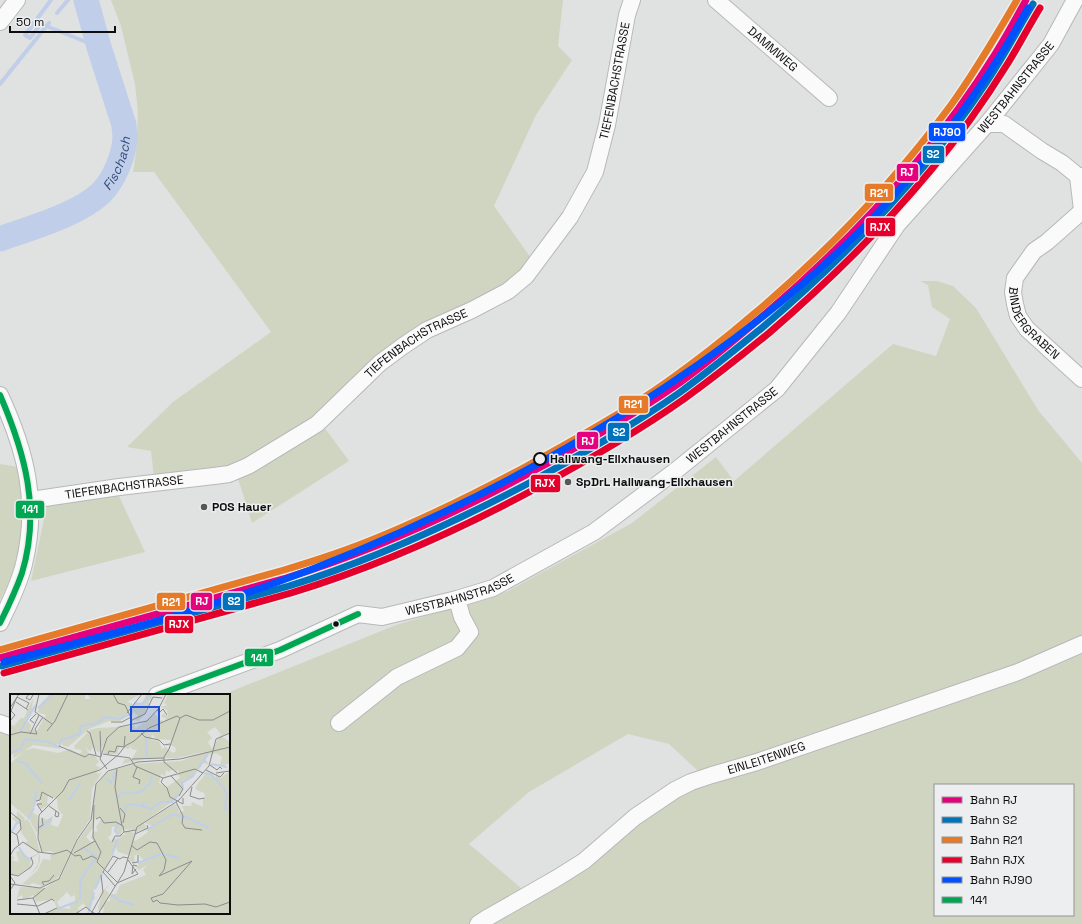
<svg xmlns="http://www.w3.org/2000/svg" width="1082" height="924" viewBox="0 0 1082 924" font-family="'Space Grotesk',sans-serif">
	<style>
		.green { fill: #d0d5c2; fill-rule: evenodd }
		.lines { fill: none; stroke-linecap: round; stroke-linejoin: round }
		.stream { stroke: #c0cee9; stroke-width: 4 }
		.river { stroke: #c0cee9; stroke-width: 25 }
		.minor-casing { stroke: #b7b8b8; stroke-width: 18 }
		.minor { stroke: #fafafa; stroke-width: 16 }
		.bus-1-casing { stroke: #eceeef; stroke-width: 9 }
		.bus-1 { stroke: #00a651; stroke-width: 6 }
		.rail-1-casing { stroke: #eceeef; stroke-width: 10 }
		.rail-2-casing { stroke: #eceeef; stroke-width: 10 }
		.rail-3-casing { stroke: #eceeef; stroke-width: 10 }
		.rail-4-casing { stroke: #eceeef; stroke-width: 10 }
		.rail-5-casing { stroke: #eceeef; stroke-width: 10 }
		.rail-1 { stroke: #e5007d; stroke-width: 7 }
		.rail-2 { stroke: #0072bc; stroke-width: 7 }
		.rail-3 { stroke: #e57b29; stroke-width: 7 }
		.rail-4 { stroke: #e4002b; stroke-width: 7 }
		.rail-5 { stroke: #0050ff; stroke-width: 7 }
		.stop-dot { fill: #eceeef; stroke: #0d0d0e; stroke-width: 2 }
		.poi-dot { fill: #575758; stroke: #eceeef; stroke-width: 1.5 }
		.bus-dot { fill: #0d0d0e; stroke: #eceeef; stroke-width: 1.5 }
		.labels { text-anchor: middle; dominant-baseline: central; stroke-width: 3; stroke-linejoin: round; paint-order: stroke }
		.street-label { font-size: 12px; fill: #0d0d0e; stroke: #eceeef }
		.stop-label { font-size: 12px; font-weight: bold; fill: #0d0d0e; stroke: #eceeef; text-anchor: start }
		.poi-label { font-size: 12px; font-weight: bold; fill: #0d0d0e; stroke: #eceeef; text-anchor: start }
		.water-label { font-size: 13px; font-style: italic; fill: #30497a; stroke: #eceeef }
		.inset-river { fill: none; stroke: #c0cee9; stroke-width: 2 }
		.inset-road { fill: none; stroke: #8c8c8d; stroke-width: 1 }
		.view { fill: #1d4ed8; fill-opacity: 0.15; stroke: #1d4ed8; stroke-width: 2 }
		.inset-edge { fill: none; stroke: #0d0d0e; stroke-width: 2 }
		.line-badge { stroke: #eceeef; stroke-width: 1.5 }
		.badge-label { font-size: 11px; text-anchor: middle; font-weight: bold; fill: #fff }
	</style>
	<rect width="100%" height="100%" fill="#e0e1e1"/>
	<path class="green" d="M111,0H563L558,46L572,60L536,115L494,206L531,258L508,282L316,416L349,461L252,523L234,466L154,478L151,451L127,447L173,402L271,332L154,172H133L136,152L138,112L135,84L121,26Z
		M920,281H937L953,286L976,308L1038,410L1082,463V924H0V733H11V913H229V695H222L396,625L506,592L632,523L716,457L734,481L893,344L936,356L950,319L932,307L928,285ZM628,734L669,744L709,781L657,807L533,898L469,844L529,792ZM935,785H1073V915H935Z
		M0,464L19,467C23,490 26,519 22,542C18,562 9,583 0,600Z
		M119,496L145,552L31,581L47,505Z"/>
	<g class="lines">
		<path class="stream" d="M51,0L25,35L30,38L41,24L99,47
			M57,13L68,0
			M0,84L49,23"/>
		<path class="river" id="s1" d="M0,239C30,228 78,215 101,193C114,180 124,156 125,138C125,134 124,129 124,125L99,47L86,0"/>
		<defs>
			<g id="minor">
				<path id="s2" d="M716,0L829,98"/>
				<path d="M0,22L17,0"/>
				<path d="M987,124H1004L1042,151L1062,163L1078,176H1082"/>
				<path d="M1078,176L1082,210"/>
				<path id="s3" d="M1082,211L1047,242L1034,251L1015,278L1013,292L1015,304L1018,316L1027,329L1082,379"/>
				<path d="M0,395C26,451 39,502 24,564C19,585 9,604 0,623"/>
				<path id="s4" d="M31,500L119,487L214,476L229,474L248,466L317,424L380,363L403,346L427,330L472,310L508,291L526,276L570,217L595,172L607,125L627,15L632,0"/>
				<path id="s5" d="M157,695L280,650L358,614L382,617L457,599L493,588L594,532L674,472L777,389L838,313L897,225L987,124L1051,44L1075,0"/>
				<path d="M0,723L11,727"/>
				<path d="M339,723L397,677L457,648L470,632L462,617L457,599"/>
				<path id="s6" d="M478,924L487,918L557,878L584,861L635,817L675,790L691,782L712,775L757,762L1018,672L1082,644"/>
			</g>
		</defs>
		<use href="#minor" class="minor-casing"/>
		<use href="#minor" class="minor"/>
		<defs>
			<path id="bus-1" d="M0,395C25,453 41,510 22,573C16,590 8,607 0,623
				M157,695L280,650L358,614"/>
		</defs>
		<use href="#bus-1" class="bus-1-casing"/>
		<use href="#bus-1" class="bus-1"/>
		<defs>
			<path id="rail-1" d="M0,658L286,578C370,552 448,517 526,475C576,448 627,419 675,386C704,366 731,343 758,320C816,271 870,218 918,160C946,127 972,91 995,54C1006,37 1016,18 1026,0"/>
			<path id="rail-2" d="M2,666L289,586C373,560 451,524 529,483C580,455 632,426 679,393C708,372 736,349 763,327C822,277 876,224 925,165C952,132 979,96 1001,59C1012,41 1022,22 1033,4"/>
			<path id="rail-3" d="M0,650L284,570C314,561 345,551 374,539C426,518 476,493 525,467C574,440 623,413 668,381C698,360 727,337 755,313C828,251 894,182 951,105C975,72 996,36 1017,0"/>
			<path id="rail-4" d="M4,673L291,593C376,567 455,532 533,490C585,462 636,433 684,399C713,378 741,356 769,333C827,283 882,229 931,170C959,137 985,100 1008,63C1019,45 1029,26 1040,8"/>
			<path id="rail-5" d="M4,662C91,639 179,617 264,587C391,542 510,484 625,413C719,354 809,287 884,206C929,158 968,107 1003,51C1012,37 1020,22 1028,8"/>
		</defs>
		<use href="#rail-1" class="rail-1-casing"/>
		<use href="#rail-2" class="rail-2-casing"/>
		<use href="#rail-3" class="rail-3-casing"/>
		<use href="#rail-4" class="rail-4-casing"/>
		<use href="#rail-5" class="rail-5-casing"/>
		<use href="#rail-1" class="rail-1"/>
		<use href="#rail-2" class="rail-2"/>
		<use href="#rail-3" class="rail-3"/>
		<use href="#rail-4" class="rail-4"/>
		<use href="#rail-5" class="rail-5"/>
	</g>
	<circle class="stop-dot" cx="540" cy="459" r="6"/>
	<g class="poi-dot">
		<circle cx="568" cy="482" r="4"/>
		<circle cx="204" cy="507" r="4"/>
	</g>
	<circle class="bus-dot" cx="336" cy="624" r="3.5"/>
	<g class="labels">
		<g class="street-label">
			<text stroke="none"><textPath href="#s2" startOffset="75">DAMMWEG</textPath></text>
			<text stroke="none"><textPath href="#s4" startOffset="778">TIEFENBACHSTRASSE</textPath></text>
			<text stroke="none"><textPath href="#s5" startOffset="1089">WESTBAHNSTRASSE</textPath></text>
			<text stroke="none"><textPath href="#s3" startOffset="148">BINDERGRABEN</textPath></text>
			<text stroke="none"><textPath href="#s4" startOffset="430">TIEFENBACHSTRASSE</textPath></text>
			<text stroke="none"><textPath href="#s5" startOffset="646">WESTBAHNSTRASSE</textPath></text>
			<text stroke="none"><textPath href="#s4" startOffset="94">TIEFENBACHSTRASSE</textPath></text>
			<text stroke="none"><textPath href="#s5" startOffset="322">WESTBAHNSTRASSE</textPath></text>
			<text stroke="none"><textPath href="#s6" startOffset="336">EINLEITENWEG</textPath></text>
		</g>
		<g class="stop-label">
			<text x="550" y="459">Hallwang-Elixhausen</text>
		</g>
		<g class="poi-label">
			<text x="576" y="482">SpDrL Hallwang-Elixhausen</text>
			<text x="212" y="507">POS Hauer</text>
		</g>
		<g class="water-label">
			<text stroke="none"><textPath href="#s1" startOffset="146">Fischach</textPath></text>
		</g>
	</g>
	<g transform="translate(10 694)">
		<rect width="220" height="220" fill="#e0e1e1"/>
		<path d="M40,0H75V5H80L78,0H130L117,8L123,10L117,20L119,21L110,27H99L79,35L58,53L52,51L51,46L49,50L44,51L53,55L23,51L4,64L3,60L0,62V30L4,32L11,24H14L23,4L22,15L27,8L26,11L16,26L21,31L20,38L23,35L26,38L36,21L27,18L29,16L27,14ZM136,0H144L141,1L143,4L138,8L140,10L136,13L135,20L128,27L124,25L128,22L124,18V10L133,9ZM158,0H220V40L211,42L220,48V52L209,55L220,53V69L215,71L216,74L210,71L212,63L206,59L203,60V58L201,63L200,59L195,65L199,70L192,69L187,76L193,80L187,76L183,83L172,87H175L172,89L174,93L166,105L128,132L125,136L113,135L116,126L111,140L115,141V138L119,137L124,139L123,147L127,146L138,138L136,135L129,136L126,139L128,133L134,129L137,135L140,134L142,132L135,129L164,110L167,111L169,118L174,117L172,112H181L182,108L193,113V105H196L194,99L185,95L188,89L197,79L206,84V79L210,84L220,77V220H93L94,213L89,217L88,214L93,197L82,207L78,220L79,216L73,209L68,214L70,220L66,218V220H34L47,214L43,205L26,208L23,201L18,204L13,205L12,201L7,204L10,193L35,194L51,183L66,149L82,127L85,93L96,79L123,70L171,67L198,57L167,64H138L112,70L115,65H122L127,56L121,55L122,52L118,55L110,52L107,60H94V54L91,53L89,59L83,53L80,58L75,52L79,60L85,62L89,68L85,71L91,74L86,77L88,80L92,78L82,95L80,125L67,144L50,181L42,189L32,192L23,189L19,191L12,190L27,177L33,165L41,166L40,161L44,159L41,157L32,158L28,137L26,138L19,125L0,109V70L14,57L23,54L48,59L60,55L70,60L72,56L65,55L64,52L80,36L87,34L124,32L125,35L145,20L150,26L155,27L156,24L151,23L153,20L158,22L157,16L151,13L157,11L154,9ZM205,33L211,40L202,55L198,48L202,44L197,38ZM142,40L146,45L161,46L160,51L165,53L166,57L163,59L155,53L152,55L149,47L141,46ZM162,75L166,78L169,76L168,80L170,84L157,93L149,89L151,80L155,82L156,76L159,78ZM38,102L47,105L48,115L53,121L48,133L41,131L43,122L36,126L32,123L29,131L27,121L22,118L26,107L32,106L28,110L31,115L41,110L37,109ZM89,123L92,124L86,133L88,137L83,138L81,144L84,147L81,148L76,143L83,134L85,125ZM102,133H105L104,138L111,141L108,147L104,144L101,148L98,143L101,141ZM106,153L108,158L121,162L118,165L121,168L125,169L124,162L128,160L135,168L129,169L128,172L124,171L129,176L137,171L133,176L136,181L110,191L106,200H100V207L96,208L99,199L95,196L101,189L85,204L83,198ZM57,198L61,203L65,201V209L59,211L61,215L50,214L47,208ZM7,117L15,124L14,127L17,125L20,129L25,139L30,158L24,163L21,164L20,175L23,177L28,170L29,159L30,161V167L27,174L19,182L23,177L18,174L8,181L1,180L0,175L1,162L5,164L1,166L9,168L6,158L11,156L8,153L19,164L28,159L15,149L18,147L12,140L9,129L4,132L6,128L2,124L7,122Z" fill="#d0d5c2" fill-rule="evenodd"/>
		<path class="inset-river" d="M29,13L43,0M10,38L25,12M136,44L137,63M0,59L11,55L15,45L39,48L49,53L51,46L70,40V32L88,29L94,23L109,25L122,19L125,9L132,10L141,0M7,67L15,69L32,89M201,70L217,73M188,75L198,60M194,80L197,79L202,81L214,94L217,102L215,115L219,117M96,84L101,89L106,78M173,94L172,89L183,82L186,77M121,99L130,98L140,90L142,81M108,103L113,98L120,100M59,106L70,90M135,109L131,112L141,115L151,108H162L169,100M24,113L26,98M115,117L116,112L121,110L130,112M174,122L199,134M18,125L24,114M108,130L105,136L108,141M30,135L41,125M138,135L163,120L173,123M2,137L7,129H10M9,153L14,162L21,166M74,154L87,163M154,160L170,164M102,161L108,144M128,169L151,160M78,174L86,165M85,195L93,178M102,201L110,207L124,211M70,205V188L77,175M47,215L68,207M78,220L84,198"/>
		<path class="inset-road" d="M19,0L16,4L20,6L23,1M29,0L25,18L42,30M103,0L108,9L115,11L122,26L120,31M6,8L18,16M0,14L9,0M147,16L150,18L153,15L157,21M117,19L132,0M170,24L176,21L189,26H203L220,17M122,26L135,20L143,3L152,4M0,27L5,21L1,17L7,3L19,9L16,15M101,28H112L121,23M24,29L20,26L26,20M37,37L45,27L58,0M77,37L80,39L86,61M90,37L91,62M131,39L135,43L149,46L154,51L160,50M20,40L29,21M0,41L11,38L27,40L25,35L33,23M49,52L75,63L79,60L91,63M93,60L120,64L125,72L153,84L185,75L193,79M98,60L99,57L105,58L107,52L114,53L115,42M122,65L154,64M200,71L207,76L210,73L212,75M127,73L123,83L130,86L129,90M97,75L90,65L97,44L109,33L137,27L149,14L156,0M107,75L105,93L112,132M196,76L210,83L214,79M167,79L154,68V63L159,55L170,24M206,79L220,77M161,82L173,95L169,102M153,84L151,88L157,94L160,103L173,110V104M182,93L180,102L189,105L195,104M26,107L30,106L32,98L43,104M166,108L173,122L172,129L175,134L192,136M84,111L83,143L91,158L87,168L107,188M39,112L49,119L48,123L45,122L46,117M110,114L115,120L113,129M0,118L10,126L11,135L6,141M32,118L27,110H32M86,125L90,123L94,129L106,128L113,132L114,138L126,136M28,134L33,131L32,124M0,137L7,141L9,151M125,140L138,134L137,131M102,148L105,142H110L114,138M122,152L127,156L140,148L147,149L156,166L154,176L149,182L182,167L153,200L141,204L143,208L147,206L150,209L168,211L195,210L206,213L220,208M32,158L28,144L29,121L53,97L59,86L90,76L109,60L115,52L124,47L139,34L167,22L170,24M64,159L85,147M0,162L4,155L13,148L28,158L44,160L57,156L65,162L70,161L73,166L82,162L87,165M122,169L128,168V161M126,175L122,180L123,171L127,172M98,178L108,164M0,180L8,182L21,173L23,169L21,163M0,182L5,189L0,196M107,189L128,180L118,166M0,190L30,194L49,185L67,146L81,126L86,90L98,77L128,68L170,65L220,53M34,191L32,188L39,187L44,181M105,192L93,178L103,162L110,165L113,163L118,164M23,204L35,194M7,206L23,204L30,220M7,210L28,212L42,205L44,207M34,220L47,214M65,220L76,213L82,218L81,220M86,220L82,218L93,198L91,181M88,220L114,178L127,133L169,106L199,72L206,45L220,39"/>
		<path class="view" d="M121,13H149V37H121Z"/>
		<rect width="220" height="220" class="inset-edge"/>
	</g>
	<g class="line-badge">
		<rect x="928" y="122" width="38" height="20" rx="4" fill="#0050ff"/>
		<rect x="922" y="145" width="23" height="19" rx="4" fill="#0072bc"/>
		<rect x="896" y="163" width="23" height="19" rx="4" fill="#e5007d"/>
		<rect x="864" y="183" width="30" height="19" rx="4" fill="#e57b29"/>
		<rect x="865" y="217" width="31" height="20" rx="4" fill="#e4002b"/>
		<rect x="618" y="395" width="31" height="19" rx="4" fill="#e57b29"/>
		<rect x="607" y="422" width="23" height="20" rx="4" fill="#0072bc"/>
		<rect x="576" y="431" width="23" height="19" rx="4" fill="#e5007d"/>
		<rect x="530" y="474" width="31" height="19" rx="4" fill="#e4002b"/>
		<rect x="15" y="500" width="30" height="19" rx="4" fill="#00a651"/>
		<rect x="222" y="592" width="23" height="19" rx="4" fill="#0072bc"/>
		<rect x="190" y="592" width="23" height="19" rx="4" fill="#e5007d"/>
		<rect x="156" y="592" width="30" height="19" rx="4" fill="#e57b29"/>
		<rect x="164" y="615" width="30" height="19" rx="4" fill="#e4002b"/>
		<rect x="244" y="648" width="30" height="19" rx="4" fill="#00a651"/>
	</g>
	<g class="badge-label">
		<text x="947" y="136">RJ90</text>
		<text x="933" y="158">S2</text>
		<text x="907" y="176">RJ</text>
		<text x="879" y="197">R21</text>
		<text x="880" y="231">RJX</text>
		<text x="633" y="408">R21</text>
		<text x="619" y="436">S2</text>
		<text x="588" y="445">RJ</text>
		<text x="545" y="487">RJX</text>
		<text x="30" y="513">141</text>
		<text x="234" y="605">S2</text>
		<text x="202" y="605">RJ</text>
		<text x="171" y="606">R21</text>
		<text x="179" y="628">RJX</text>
		<text x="259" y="662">141</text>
	</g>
	<rect x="934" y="784" width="140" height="132" fill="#eceeef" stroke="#939495"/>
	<rect x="942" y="797" width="20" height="6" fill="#e5007d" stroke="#939495"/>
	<text x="970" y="804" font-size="12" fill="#0d0d0e">Bahn RJ</text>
	<rect x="942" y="817" width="20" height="6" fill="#0072bc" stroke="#939495"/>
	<text x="970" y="824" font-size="12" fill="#0d0d0e">Bahn S2</text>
	<rect x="942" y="837" width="20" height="6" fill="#e57b29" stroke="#939495"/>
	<text x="970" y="844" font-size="12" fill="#0d0d0e">Bahn R21</text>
	<rect x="942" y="857" width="20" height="6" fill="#e4002b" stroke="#939495"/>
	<text x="970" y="864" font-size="12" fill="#0d0d0e">Bahn RJX</text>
	<rect x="942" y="877" width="20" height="6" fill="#0050ff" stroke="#939495"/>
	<text x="970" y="884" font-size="12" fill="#0d0d0e">Bahn RJ90</text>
	<rect x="942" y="897" width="20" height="6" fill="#00a651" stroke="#939495"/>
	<text x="970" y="904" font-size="12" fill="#0d0d0e">141</text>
	<path d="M10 26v6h105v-6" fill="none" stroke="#0d0d0e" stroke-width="2"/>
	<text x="16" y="26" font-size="12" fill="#0d0d0e" stroke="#eceeef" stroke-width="3" paint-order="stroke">50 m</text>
</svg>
